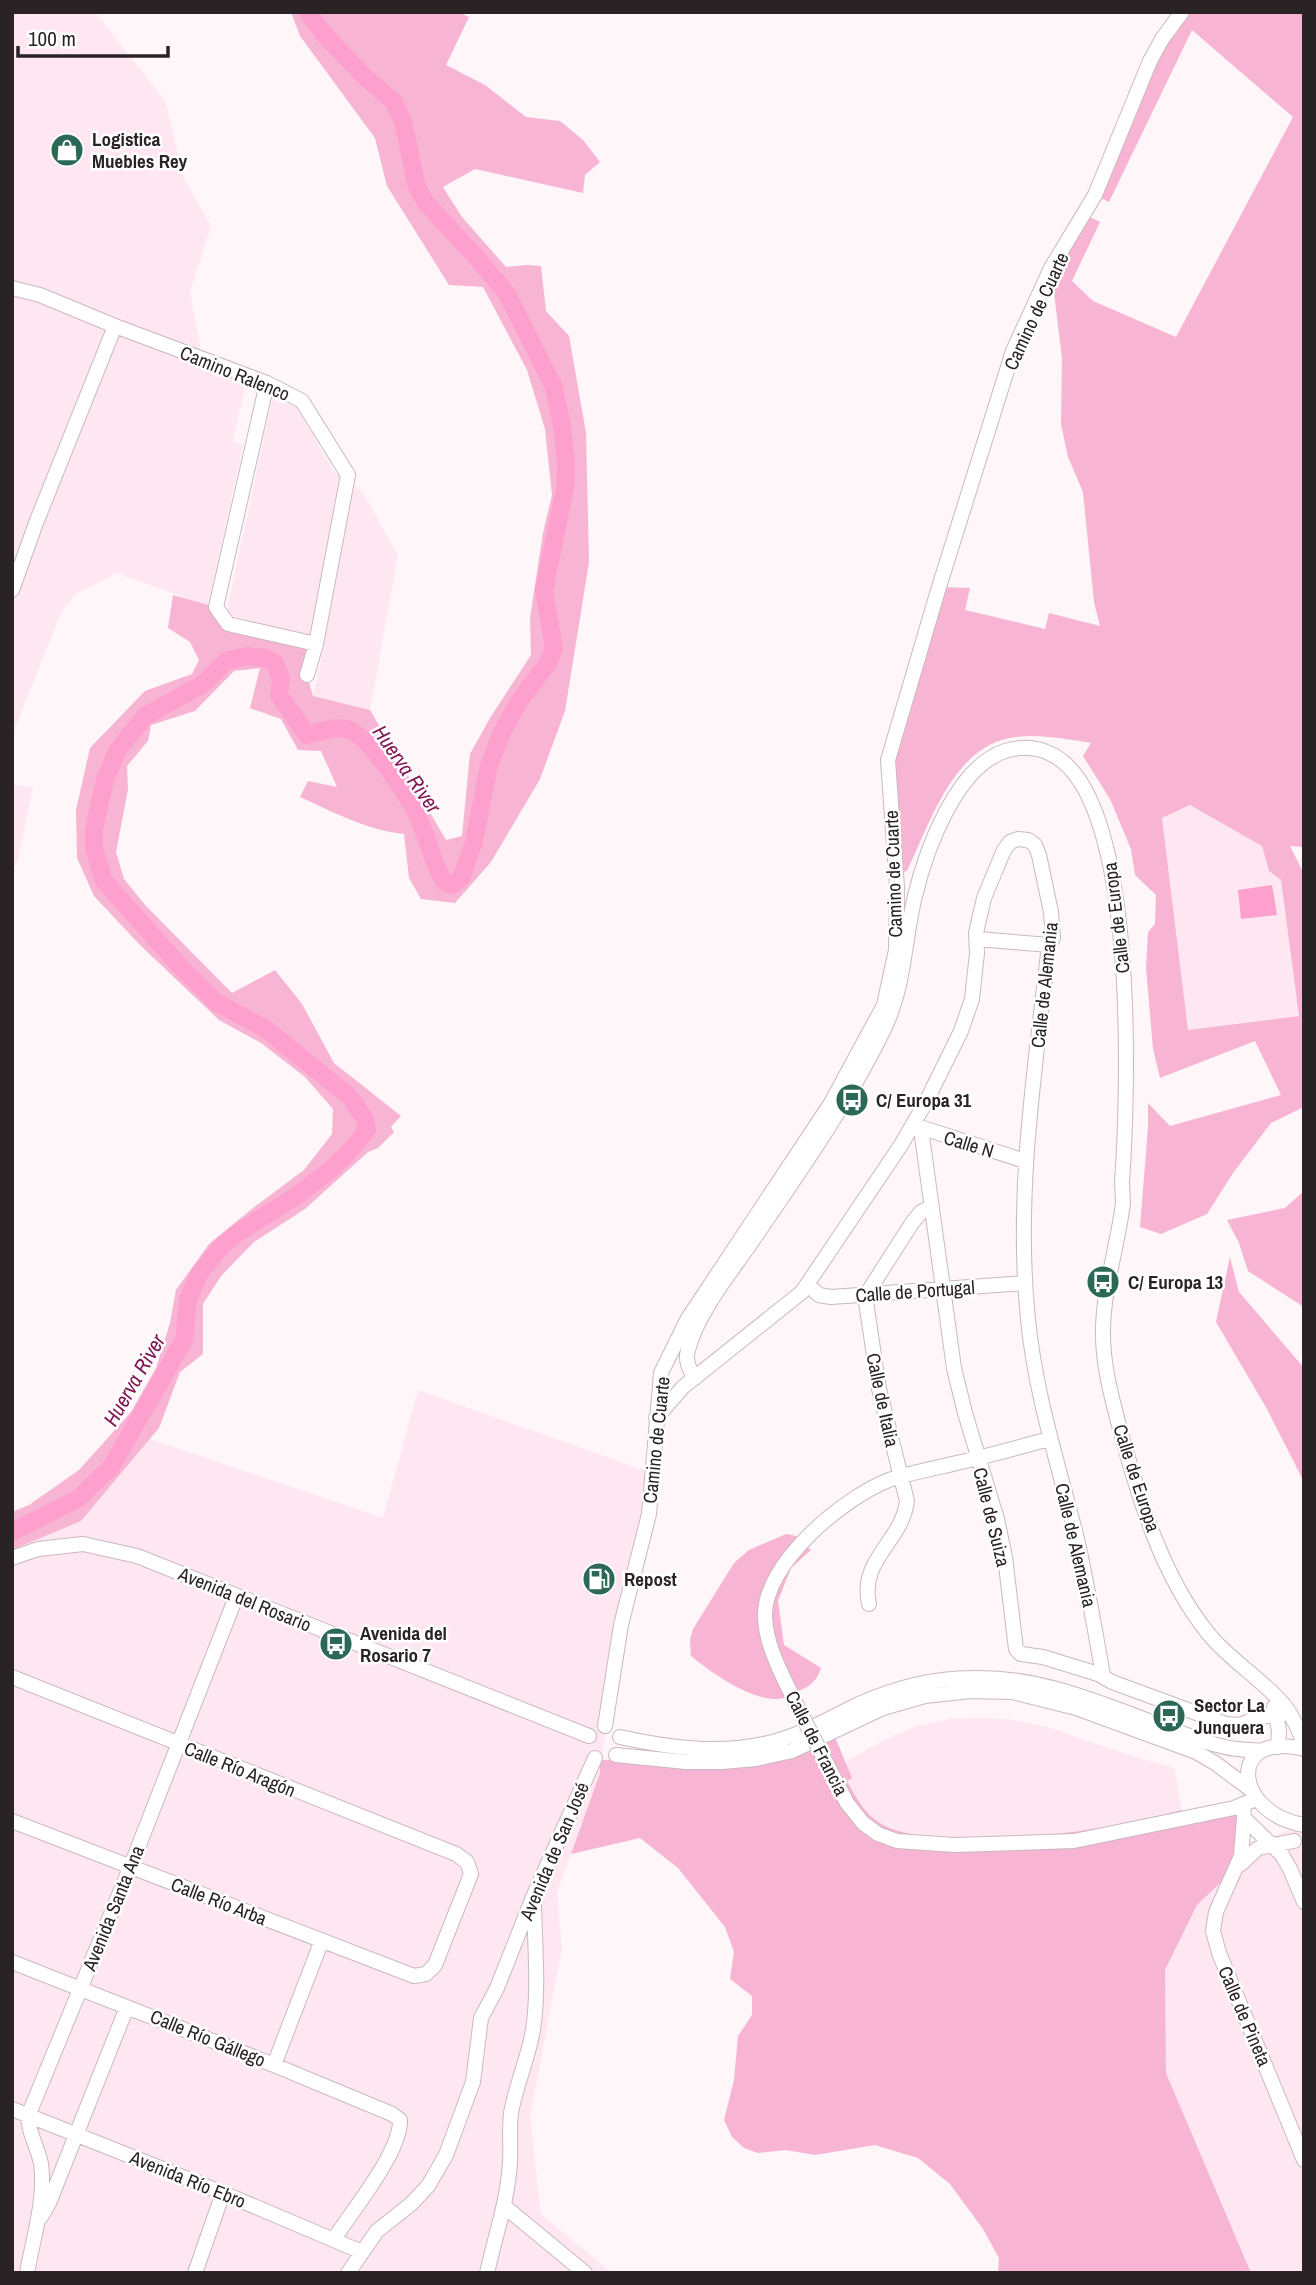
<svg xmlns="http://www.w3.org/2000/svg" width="1316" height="2285" viewBox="0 0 1316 2285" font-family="'Archivo Narrow',sans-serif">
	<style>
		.built { fill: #fee7f1 }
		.green { fill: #f7b5d3; fill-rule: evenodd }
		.water { fill: #fea0cd }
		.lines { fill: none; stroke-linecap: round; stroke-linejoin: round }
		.river { stroke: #fea0cd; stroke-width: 18 }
		.minor-casing { stroke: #cbb8c0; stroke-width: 16 }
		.minor { stroke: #fff; stroke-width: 14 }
		.minor-bridge-casing { stroke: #cbb8c0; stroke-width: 16; stroke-linecap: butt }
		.minor-bridge { stroke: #fff; stroke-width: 14 }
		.labels { text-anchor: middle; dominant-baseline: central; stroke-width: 5; stroke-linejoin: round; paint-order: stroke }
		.poi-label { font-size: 19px; font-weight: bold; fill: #2a2326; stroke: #fff; text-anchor: start }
		.street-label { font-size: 19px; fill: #2a2326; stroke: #fff }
		.water-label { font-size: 21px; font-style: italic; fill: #831857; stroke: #fff }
	</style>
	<rect width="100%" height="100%" fill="#fef6f9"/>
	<path class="built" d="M12,12H95L166,102L183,177L211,226L190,291L201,351L245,388L233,441L243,445L208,606L117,573L77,593L61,613L12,735Z
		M272,400L296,406L334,472L362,491L398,555L370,710L313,696L325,641L226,614Z
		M12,784L33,788L17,863L12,868Z
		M1190,805L1262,846L1269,871L1281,880L1299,1016L1188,1030L1162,818Z
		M418,1390L652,1473L609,1708L600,1773L557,1892L562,1949L530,2116L541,2214L612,2273H12V1550L81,1521L150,1439L383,1518Z
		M953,1718L1008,1719L1051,1728L1123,1753L1174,1768L1182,1810L1125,1824L1070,1834L1038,1837L970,1839L903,1832L880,1823L870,1815L861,1805L847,1781L844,1763L882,1741L914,1727Z
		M1304,1823V2273H1251L1166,2073L1165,1970L1197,1905L1263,1841Z"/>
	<path class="green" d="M291,12H459L469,17L446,65L485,85L526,117L560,121L583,140L600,162L585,175L583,193L475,169L443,187L462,217L506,267L527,265L541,266L546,311L569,336L586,433L589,562L565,711L540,779L491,862L455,903L421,899L409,878L404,834C367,830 333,812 300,797L308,781L337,787L321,751L298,750L281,719L250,708L260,668L234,671L195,711L151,725L148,741L127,766L128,789L116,852L124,879L146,906L232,993L275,970L302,1004L334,1063L401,1116L391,1127L394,1132L378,1148L368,1152L305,1209L254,1242L221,1276L203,1304V1354L180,1372L159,1428L81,1521L12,1550V1512L29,1505L79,1470L131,1412L156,1368L170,1323L176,1290L209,1244L253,1208L304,1170L332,1134L333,1109L305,1077L261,1043L219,1020L141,946L94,896L77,858L76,810L90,748L145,691L192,674L199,660L190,642L168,628L173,595L216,607L221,617L316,644L307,675L313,696L370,710L446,840L462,836L470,754L490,718L531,655L530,618L543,533L552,495L545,429L527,370L483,287L449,285L387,186L375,138L300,36Z
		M1182,12H1304V847L1290,846L1304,874V1107L1271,1123L1233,1173L1207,1214L1161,1234L1140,1227L1148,1127V1103L1170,1126L1281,1095L1255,1041L1160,1078L1153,1049L1146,968L1148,932L1155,924L1156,895L1135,875L1131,849L1110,799L1083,756L1091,743C1064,739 1037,733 1010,738C953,748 929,825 907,871L895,874L888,760L939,587L970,588L965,610L1045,629L1049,613L1100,626L1094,602L1083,492L1068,457L1061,424L1062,358L1051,268L1085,215L1100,222L1072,281L1093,301L1176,337L1293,117L1192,30L1109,202L1095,195L1150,61ZM1190,805L1262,846L1269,871L1281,880L1299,1016L1188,1030L1162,818Z
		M1304,1191V1307L1248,1271L1239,1243L1227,1220L1285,1208Z
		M1230,1257L1239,1292L1304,1368V1482L1267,1409L1216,1322Z
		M786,1534L796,1536L811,1550L791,1568L778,1601L784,1645L821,1668C817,1681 810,1686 799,1691C795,1693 789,1697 784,1698C756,1705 712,1673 691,1656L690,1640L693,1629L734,1563L749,1550Z
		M833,1732L852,1778L847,1781C856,1797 864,1813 880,1823C900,1835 925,1836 948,1837C1028,1842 1104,1830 1182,1810L1184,1818L1243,1805L1237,1867L1197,1905L1165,1970L1166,2073L1251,2273H998L999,2258L983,2229L950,2184L918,2158L875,2145L815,2155L786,2150L758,2153L744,2148L732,2137L724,2120L734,2080L738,2036L752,2015V1996L730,1979L734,1952L725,1927L678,1868L640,1838L571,1854L600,1773V1760L756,1759Z"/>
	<path class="water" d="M1272,885L1277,915L1241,919L1238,890Z"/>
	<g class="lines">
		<path class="river" d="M12,1532L79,1498L111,1467L184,1340L188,1299L200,1273L220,1248L236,1234L296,1196L330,1170L351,1150L367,1130L365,1119L350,1097L266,1029L216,1002L179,965L104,881L94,849V829L105,780L117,751L145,716L203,684L226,661L247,656L266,658L275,663L281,679L279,695L307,735C320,732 336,725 349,730C369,736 409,797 418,817C428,839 432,861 444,882L453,885L462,876L474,842L489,765L503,730L520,700L548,663L554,648L544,590L565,488L566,462L562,427L554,387L507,294L477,258L426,203L417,187L403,122L394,102L365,77L323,33L308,12"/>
		<defs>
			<path id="minor" d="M12,288L40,295L115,326L267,383L302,401L348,475L316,644L307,675
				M267,383L216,607L228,624L316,644
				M12,590L36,523L115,326
				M978,939L1049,945
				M917,1126L1025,1161
				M921,1129L954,1368L965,1413L997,1519L1005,1557L1016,1649L1021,1654L1043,1657L1098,1674L1112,1682L1226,1724L1240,1725L1260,1717L1290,1713
				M808,1285L819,1295L831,1297L1025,1283
				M695,1378C689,1369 685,1361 688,1350C697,1313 732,1271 753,1240C800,1171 849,1102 885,1027C905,985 904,940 915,896C926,850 956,767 1005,751C1021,746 1038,747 1053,755C1139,800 1128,1096 1122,1183L1123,1203C1118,1244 1104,1286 1103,1328C1102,1364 1112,1399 1121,1433C1140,1502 1162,1575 1207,1632C1229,1660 1261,1678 1284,1705C1293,1715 1298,1730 1304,1743
				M656,1418L683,1387L802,1292L901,1145L927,1100L961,1031L972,999L977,953L976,933L984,898L1004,850L1010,842L1018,839L1028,840L1035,845L1039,855L1051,912L1053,938L1049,945C1035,1069 1015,1194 1028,1319C1035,1393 1058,1463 1076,1535C1087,1582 1095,1629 1103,1676
				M12,1558L38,1549L83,1544L137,1556L589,1736
				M869,1604C859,1559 902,1542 907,1501L879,1389L866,1302V1295L912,1223L921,1212L931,1207
				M12,1677L456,1854L467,1862L471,1874L435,1965L426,1974L414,1976L12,1821
				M795,1702C783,1676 766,1647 765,1617C763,1564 843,1498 889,1480C912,1472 937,1468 961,1462C991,1455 1020,1447 1049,1439
				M1274,1707L1279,1730L1278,1747
				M605,1726L621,1625L649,1514L661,1373L687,1320L831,1103L884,1005L896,950L897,887L888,760L939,587L1013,351L1051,268L1095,195L1150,61L1162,39L1182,12
				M620,1737C670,1748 721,1755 772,1742C803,1734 830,1718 859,1704C895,1688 933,1678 972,1678C1041,1676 1102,1704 1165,1727C1185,1734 1205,1743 1225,1747C1237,1750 1250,1750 1262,1751
				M1304,1749C1226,1730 1233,1813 1304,1825
				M616,1755L686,1762H722L756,1759L792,1751L883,1708L925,1696L971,1691L1012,1692L1076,1708L1196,1752L1215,1763L1250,1789
				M830,1770L847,1803L863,1823L878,1834L897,1841L955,1845L1074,1841L1234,1808L1256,1799
				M1243,1805L1244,1818L1241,1856L1216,1912L1213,1931L1219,1953L1304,2160
				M1244,1818L1282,1855L1290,1869L1304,1902
				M1241,1864L1258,1848L1294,1841
				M12,1962L274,2065L392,2114L400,2120C401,2152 352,2211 334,2239
				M274,2065L322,1940
				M12,2109L223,2193L362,2252
				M504,2206L585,2273
				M41,2217L49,2203L127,2007
				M27,2273C33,2238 46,2199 41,2164C38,2147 28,2133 28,2116L130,1868L236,1597
				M195,2273L223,2193
				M348,2273L377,2231L411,2204L428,2186L446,2155L473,2082L481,2018L497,1988L533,1897L595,1758
				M487,2273C495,2236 508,2200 510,2162C511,2145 509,2130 511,2113C516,2085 528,2059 533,2030C539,1990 535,1947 534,1906"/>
		</defs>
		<use href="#minor" class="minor-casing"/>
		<use href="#minor" class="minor"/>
		<defs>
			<path id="minor-bridge" d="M795,1702L830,1770"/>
		</defs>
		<use href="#minor-bridge" class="minor-bridge-casing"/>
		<use href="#minor-bridge" class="minor-bridge"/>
	</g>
	<defs>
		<symbol id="shop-disc" viewBox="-11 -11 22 22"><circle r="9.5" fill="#2b6956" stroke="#fff"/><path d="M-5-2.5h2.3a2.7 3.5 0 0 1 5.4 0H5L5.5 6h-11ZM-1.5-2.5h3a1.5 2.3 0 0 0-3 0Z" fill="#fff"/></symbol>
		<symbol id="bus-disc" viewBox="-11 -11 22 22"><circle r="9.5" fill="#2b6956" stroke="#fff"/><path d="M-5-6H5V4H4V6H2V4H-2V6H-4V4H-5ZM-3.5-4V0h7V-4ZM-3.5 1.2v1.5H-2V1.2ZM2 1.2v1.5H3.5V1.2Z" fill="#fff"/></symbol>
		<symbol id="fuel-disc" viewBox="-11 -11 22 22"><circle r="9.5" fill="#2b6956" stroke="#fff"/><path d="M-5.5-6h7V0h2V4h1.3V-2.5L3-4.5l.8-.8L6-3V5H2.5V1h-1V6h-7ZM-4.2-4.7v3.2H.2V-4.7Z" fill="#fff"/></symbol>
	</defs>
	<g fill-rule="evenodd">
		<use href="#shop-disc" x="48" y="131" width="38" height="38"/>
		<use href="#bus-disc" x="833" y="1081" width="38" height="38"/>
		<use href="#bus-disc" x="1084" y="1263" width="38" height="38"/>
		<use href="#fuel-disc" x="580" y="1560" width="38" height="38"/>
		<use href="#bus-disc" x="317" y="1625" width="38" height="38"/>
		<use href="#bus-disc" x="1150" y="1697" width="38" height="38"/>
	</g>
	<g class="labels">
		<g class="poi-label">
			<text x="92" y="139">Logistica<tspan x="92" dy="22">Muebles Rey</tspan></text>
			<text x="876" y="1100">C/ Europa 31</text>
			<text x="1128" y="1282">C/ Europa 13</text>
			<text x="624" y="1579">Repost</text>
			<text x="360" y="1633">Avenida del<tspan x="360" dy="22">Rosario 7</tspan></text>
			<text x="1194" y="1705">Sector La<tspan x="1194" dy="22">Junquera</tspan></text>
		</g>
		<g class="street-label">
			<text transform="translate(1036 311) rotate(-65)">Camino de Cuarte</text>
			<text transform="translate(235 373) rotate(22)">Camino Ralenco</text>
			<text transform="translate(893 874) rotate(-92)">Camino de Cuarte</text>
			<text transform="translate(1116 918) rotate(-97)">Calle de Europa</text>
			<text transform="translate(1044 985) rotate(-84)">Calle de Alemania</text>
			<text transform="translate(969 1144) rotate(17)">Calle N</text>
			<text transform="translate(915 1291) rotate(-4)">Calle de Portugal</text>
			<text transform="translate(883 1400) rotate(78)">Calle de Italia</text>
			<text transform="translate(656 1440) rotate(-84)">Camino de Cuarte</text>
			<text transform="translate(1137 1478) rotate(72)">Calle de Europa</text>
			<text transform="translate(992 1517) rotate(76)">Calle de Suiza</text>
			<text transform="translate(1076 1545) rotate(77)">Calle de Alemania</text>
			<text transform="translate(245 1599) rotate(22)">Avenida del Rosario</text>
			<text transform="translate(817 1743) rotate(63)">Calle de Francia</text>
			<text transform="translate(240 1769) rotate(22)">Calle Río Aragón</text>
			<text transform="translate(554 1851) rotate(-67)">Avenida de San José</text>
			<text transform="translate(219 1901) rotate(21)">Calle Río Arba</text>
			<text transform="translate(113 1908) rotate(-68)">Avenida Santa Ana</text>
			<text transform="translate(1245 2016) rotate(67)">Calle de Pineta</text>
			<text transform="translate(208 2038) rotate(22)">Calle Río Gállego</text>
			<text transform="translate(188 2179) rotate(22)">Avenida Río Ebro</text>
		</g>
		<g class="water-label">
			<text transform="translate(407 769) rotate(55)">Huerva River</text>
			<text transform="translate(134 1380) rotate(-60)">Huerva River</text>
		</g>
	</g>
	<rect width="1316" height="2285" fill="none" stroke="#2a2326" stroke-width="28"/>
	<path d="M18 46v10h150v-10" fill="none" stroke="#2a2326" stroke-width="3.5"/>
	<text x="28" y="46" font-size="21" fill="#2a2326" stroke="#ffffff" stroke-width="5" paint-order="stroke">100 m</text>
</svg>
